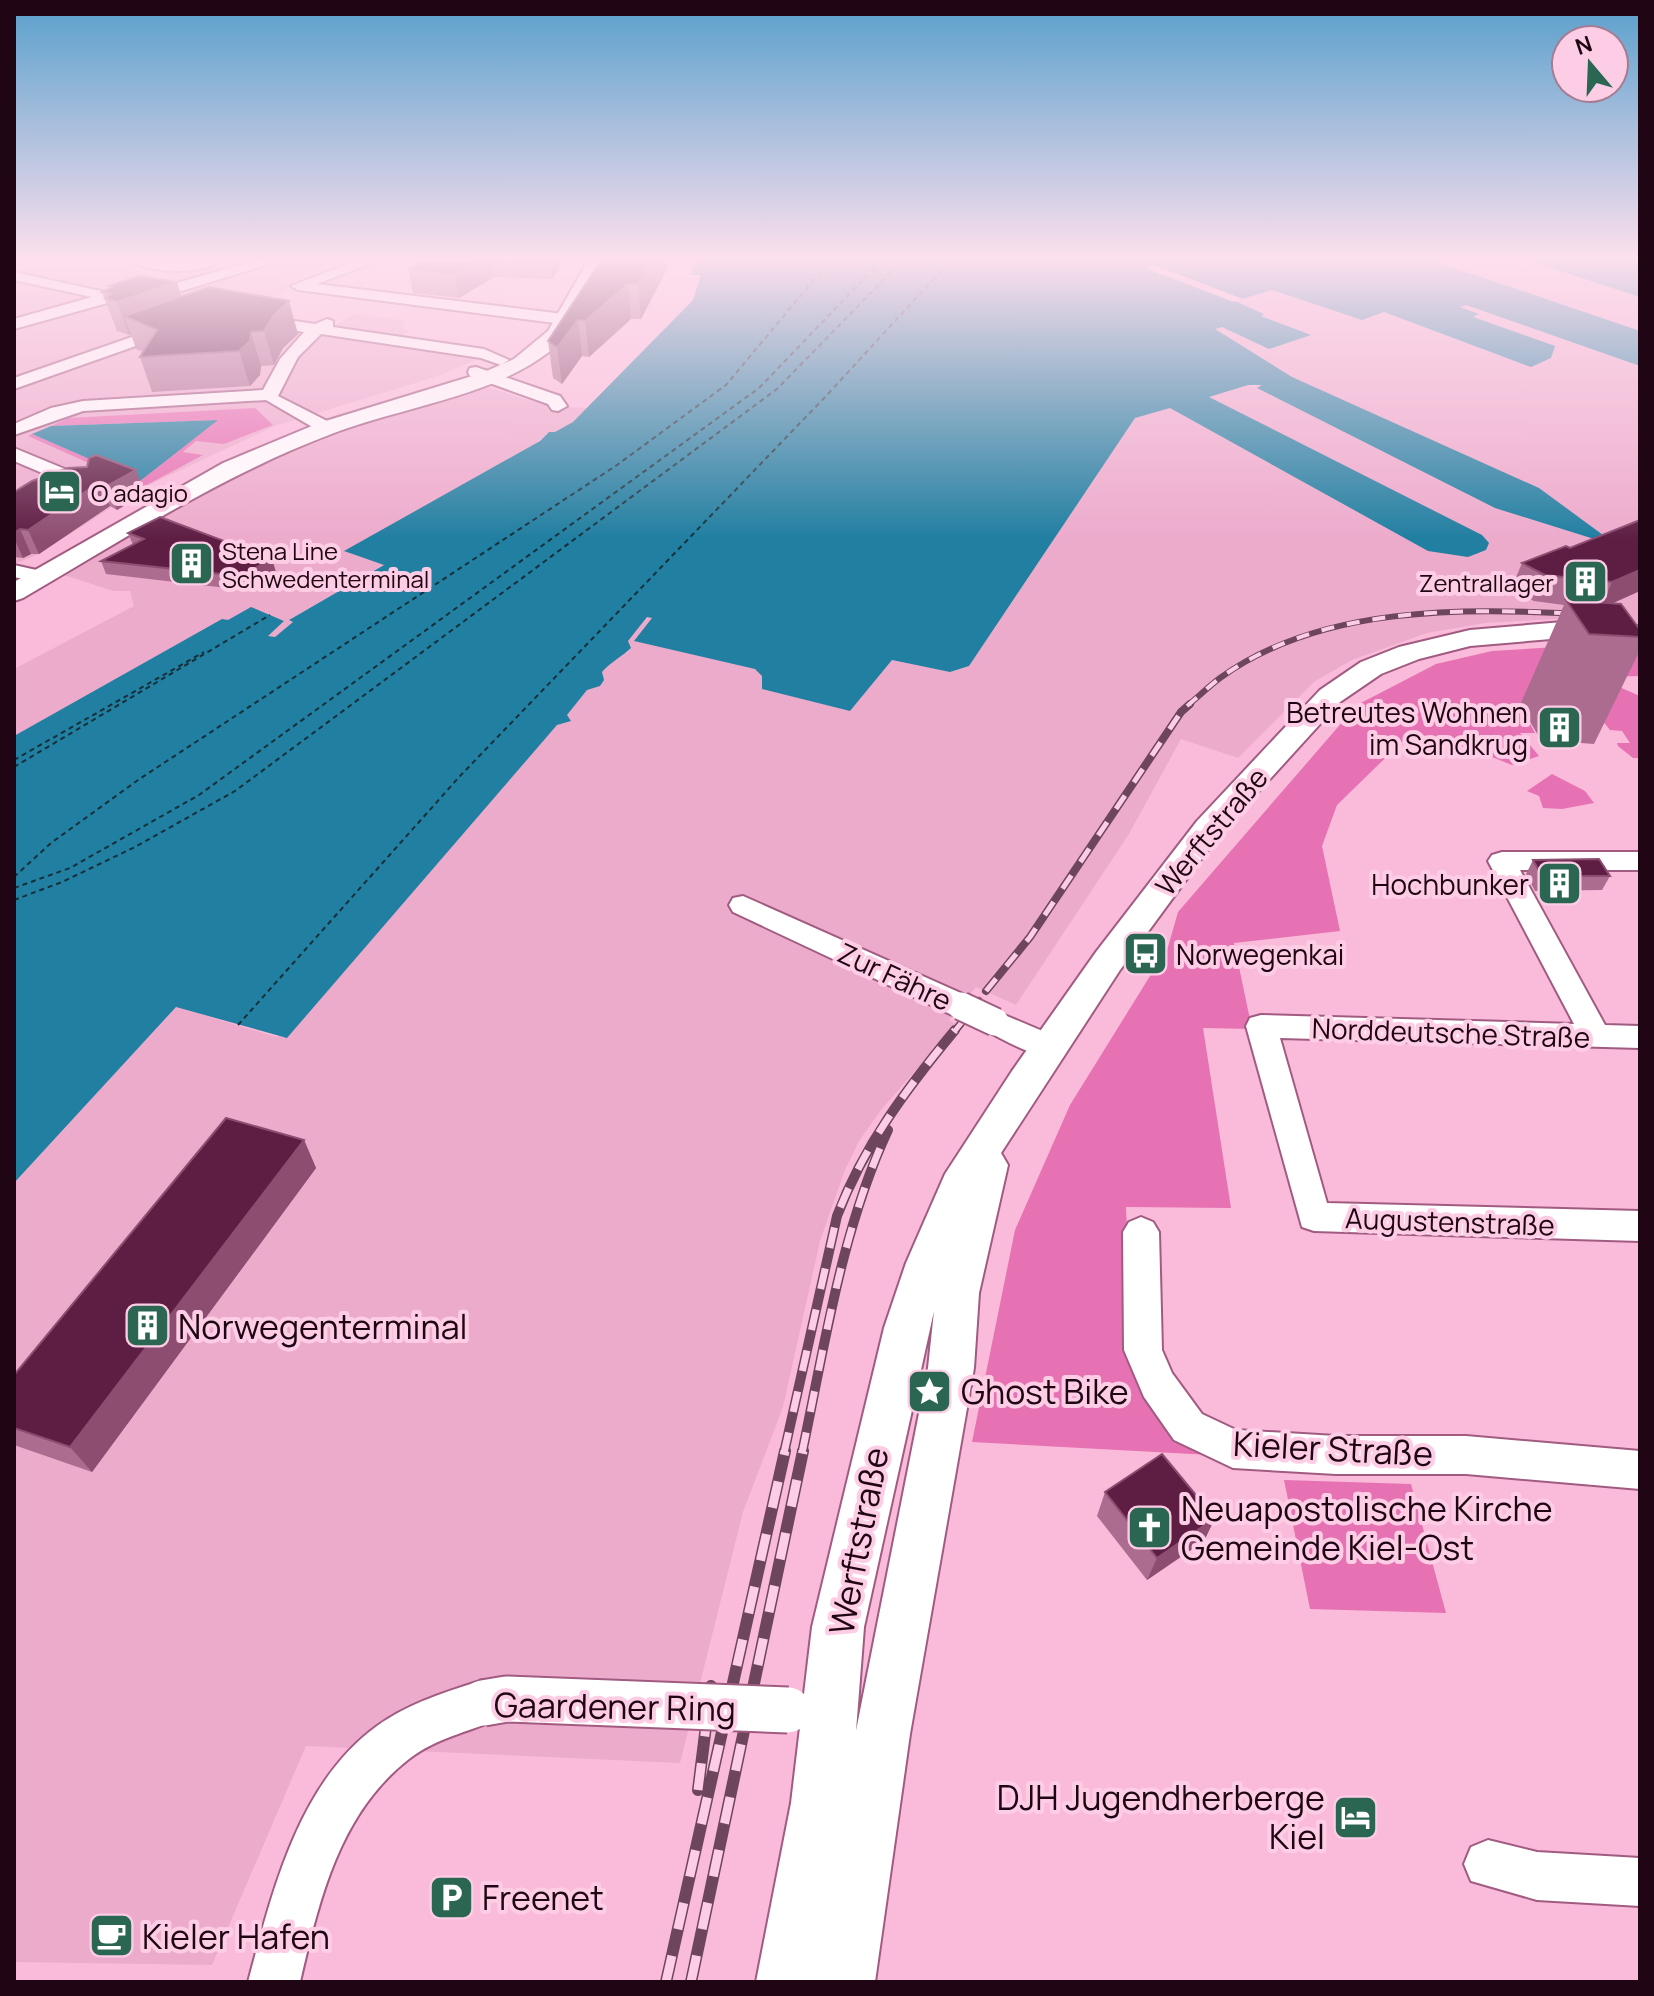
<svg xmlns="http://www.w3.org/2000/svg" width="1654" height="1996" viewBox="0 0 1654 1996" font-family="Manrope,sans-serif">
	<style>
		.built { fill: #edabcc }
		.green { fill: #e672b3 }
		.water { fill: #217fa1 }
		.pier { fill: #fabbda }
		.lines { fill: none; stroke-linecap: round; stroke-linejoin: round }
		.ferry { stroke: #15303b; stroke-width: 2; stroke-dasharray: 5 4; stroke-linecap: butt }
		.minor-casing { stroke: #a15b81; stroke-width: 4 }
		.major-casing { stroke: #a15b81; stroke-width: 4 }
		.minor { fill: #fff; fill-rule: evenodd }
		.major { fill: #fff; fill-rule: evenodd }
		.rail-far3-casing { stroke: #6d465b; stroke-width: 6 }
		.rail-far2-casing { stroke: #6d465b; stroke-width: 8 }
		.rail-far1-casing { stroke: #6d465b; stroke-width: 10 }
		.rail-casing { stroke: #6d465b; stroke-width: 12 }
		.rail-far3 { stroke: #fdcde5; stroke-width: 4; stroke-dasharray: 13; stroke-linecap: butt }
		.rail-far2 { stroke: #fdcde5; stroke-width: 5; stroke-dasharray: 16; stroke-linecap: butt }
		.rail-far1 { stroke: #fdcde5; stroke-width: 7; stroke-dasharray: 21; stroke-linecap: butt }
		.rail { stroke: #fdcde5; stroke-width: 9; stroke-dasharray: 27; stroke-linecap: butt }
		.minor-bridge-far1-casing { stroke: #a15b81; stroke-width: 31; stroke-linecap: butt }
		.minor-bridge-casing { stroke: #a15b81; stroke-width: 49; stroke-linecap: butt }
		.minor-bridge-far1 { stroke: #fff; stroke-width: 27 }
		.minor-bridge { stroke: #fff; stroke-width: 45 }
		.wall { fill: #ac6c8f }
		.shaded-wall { fill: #8d4d71 }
		.building { fill: #5e1e44; stroke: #8d4d71; stroke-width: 2 }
		.labels { text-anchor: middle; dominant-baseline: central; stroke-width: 8; stroke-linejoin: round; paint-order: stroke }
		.far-poi-label { font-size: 24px; fill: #200615; stroke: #fdcde5; text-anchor: start }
		.poi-label { font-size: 28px; fill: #200615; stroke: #fdcde5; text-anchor: end }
		.street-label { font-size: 28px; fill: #200615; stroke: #fdcde5 }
		.near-poi-label { font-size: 34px; fill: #200615; stroke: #fdcde5; text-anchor: start }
		.near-street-label { font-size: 34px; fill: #200615; stroke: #fdcde5 }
	</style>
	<rect width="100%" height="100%" fill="#fabbda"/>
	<path class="built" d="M45,259H133L196,266L218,259H346L283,280L293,286L279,295L243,304L322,333L355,314L407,321L401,325L405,326L402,329L410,330L398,338L483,357L435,377L275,426L140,489L39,554L14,564V283L28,277L14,274V268Z
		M1428,259H1640V623L1557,619L1485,623L1427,633L1352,660L1314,682L1238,758L1181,739L1129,834L1016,1005L976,987L949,1020L956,1024L881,1110L859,1141L845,1170L820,1241L783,1407L743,1512L680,1763L306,1746L212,1965L14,1962V1183L176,1007L277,1037L557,725L571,721L566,715L615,657L627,653L631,648L627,642L647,616L653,617L635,641L756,669L762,676L763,689L850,711L892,660L950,672L969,666L1135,418L1248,385L1254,387L1287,374L1214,329L1222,326L1269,349L1309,335L1145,268L1272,290L1362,320L1384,312L1531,367L1472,317L1478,315L1459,307L1465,304L1488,312L1534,295Z
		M487,387L547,406L587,408L573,422L555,432H549L385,564L290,619L294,621L275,637L267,636L284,621L251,608L14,736V669L134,606L130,591H113L64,575L215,487L279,456L354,428Z"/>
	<path class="green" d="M255,408L273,425L224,444L196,441L183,452L203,455L143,487L28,436L32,434L140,481L217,420L51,426L69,418Z
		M1621,643L1640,645V676L1596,677L1640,696V758H1633L1618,746L1617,743H1630L1622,731L1610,730L1588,703L1520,705L1535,733H1520L1539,756L1512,765L1472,749L1412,732L1337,805L1322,846L1340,931L1234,943L1252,1029L1203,1028L1231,1208L1126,1207L1132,1360L1229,1456L972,1442L1015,1230L1070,1105L1168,947L1178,912L1357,705L1436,664L1492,651Z
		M1552,774L1585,791L1594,803L1562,809L1543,808L1539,796L1527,791Z
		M1284,1480L1411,1484L1446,1613L1310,1609Z"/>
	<path class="water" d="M695,259H1428L1640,331V366L1466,305L1460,307L1479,314L1473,317L1555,346L1551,358L1531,367L1384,312L1362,320L1272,290L1235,301L1264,314L1261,316L1311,335L1269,349L1222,327L1215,329L1292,377L1539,488L1603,535L1594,539L1495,508L1257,388L1262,385H1248L1209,397L1482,535L1489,543L1486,550L1468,557L1428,551L1170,408L1135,418L969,666L950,672L892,660L850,711L762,689V676L755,669L634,641L652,618L647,617L628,641L631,648C624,655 612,661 602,672L604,680L600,686L587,690L567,715L571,721L557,725L287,1038L176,1007L14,1183V736L222,619L228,620L251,607L284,621L268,636L275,637L293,622L289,620L384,565L344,551L540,441L549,432H555L573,422L693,300L701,275H691Z
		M1523,259H1640V297Z
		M218,420L140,481L32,434L51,426Z"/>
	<path class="pier" d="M1154,265L1243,299L1234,302L1145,268Z"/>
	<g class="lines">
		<path class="ferry" d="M14,760L204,652
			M14,767L270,615
			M14,877L51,843L138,780L617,465L726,385L823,269L817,259
			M14,888L70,868L199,795L759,388L883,259
			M14,900L62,882L135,847L235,791L777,389L904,259
			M238,1025L460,776L827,395L952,259"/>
		<defs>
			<path id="minor" d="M126,259L222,260C201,276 148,273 126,259Z
				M261,259H285L146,302H111L14,329V319L92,297L14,280V272L110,293L138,294Z
				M360,259H382L317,284L563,314L571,319L563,324L298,290L291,286Z
				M255,315L315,324L327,319L333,321V327L484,349L509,360L501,365L481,358L321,334L298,357L278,396L333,424L336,428L333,432H321L266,400L83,411L14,435V424L51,408L83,401L263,390L280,359L304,332L250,323V317Z
				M172,323L178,325V331L14,389V378Z
				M476,367L560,396L567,406L558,411L552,410L548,404L470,376L468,372L470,368Z
				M14,448L94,481L97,485L94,489H80L14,461Z
				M14,565L50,573L53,577L43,583L14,577Z
				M1502,852H1640V870H1520L1605,1025L1640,1026V1048L1280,1038L1327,1203L1640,1211V1241L1314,1231L1302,1227L1246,1026L1250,1018L1261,1015L1574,1024L1488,861L1492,855Z
				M743,896L972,998L976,1006L972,1014L961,1017L950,1014L733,912L729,905L733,898Z
				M995,1011L1059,1038L1064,1046L1059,1054C1036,1061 1006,1040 984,1030L980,1022L984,1014Z
				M1141,1217L1153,1222L1159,1232L1162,1350L1172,1373L1202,1414L1236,1430L1336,1436H1466L1640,1451V1489L1466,1474H1336L1233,1468L1174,1440L1144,1397L1124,1350L1123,1232L1129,1222Z
				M483,1680L499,1687L506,1703L499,1719C468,1732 436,1738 409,1759C339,1813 319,1901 300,1982H248C272,1893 298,1783 377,1726C409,1703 446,1692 483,1680Z
				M1488,1840L1537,1852L1640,1858V1906L1537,1900L1471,1881L1464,1864L1471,1847Z"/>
			<path id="major" d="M589,259H606C591,286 573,334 549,352C490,397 402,407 334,433C224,474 124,539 23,598L14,601V582L223,463L319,423L482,373L514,359L548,331Z
				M1563,622L1640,626V642L1563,638L1470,646L1419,659L1381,674L1340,702L1219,835L1120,970L1001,1153L1008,1165L979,1293L974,1368L910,1734L875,1982H756L791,1803L812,1627L884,1328L906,1263L945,1174L1012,1071L1096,952L1197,821L1320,690L1361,662L1399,647L1470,630ZM934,1311L928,1368L856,1731L864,1627Z"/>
		</defs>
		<use href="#minor" class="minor-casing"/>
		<use href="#major" class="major-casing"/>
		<use href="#minor" class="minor"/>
		<use href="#major" class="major"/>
		<defs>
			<path id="rail-far3" d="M1187,706C1198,697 1208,687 1220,678C1321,605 1463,608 1582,614"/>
			<path id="rail-far2" d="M986,991L1030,937L1181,712L1190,704
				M954,1032L979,1001"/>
			<path id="rail-far1" d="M784,1453L837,1216C864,1145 907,1088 955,1030
				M802,1453C825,1344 841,1232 888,1130"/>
			<path id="rail" d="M698,1790L711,1686
				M666,1982L785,1451
				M691,1982L803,1451"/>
		</defs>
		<use href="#rail-far3" class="rail-far3-casing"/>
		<use href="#rail-far2" class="rail-far2-casing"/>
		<use href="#rail-far1" class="rail-far1-casing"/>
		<use href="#rail" class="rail-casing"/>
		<use href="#rail-far3" class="rail-far3"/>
		<use href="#rail-far2" class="rail-far2"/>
		<use href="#rail-far1" class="rail-far1"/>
		<use href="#rail" class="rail"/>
		<defs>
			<path id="minor-bridge-far1" d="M961,1006L995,1022"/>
			<path id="minor-bridge" d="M483,1703L507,1699L788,1710"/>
		</defs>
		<use href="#minor-bridge-far1" class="minor-bridge-far1-casing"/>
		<use href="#minor-bridge" class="minor-bridge-casing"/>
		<use href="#minor-bridge-far1" class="minor-bridge-far1"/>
		<use href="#minor-bridge" class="minor-bridge"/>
	</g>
	<path class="wall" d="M426,259H565L552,279L494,277L459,298L413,293L408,269Z
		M602,259H667L668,267L641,319H631L589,357L582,356L562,384L553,378L548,341Z
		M177,282L181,297L298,334L283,348L274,365L261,366L260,375L250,386L152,392L140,357L143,352L136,349L131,334L129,335L117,331L102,292L110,288L109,286Z
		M68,468L145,493L117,510L110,506L39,554H31L23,558L14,557V492Z
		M1640,520L1611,604L1640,630V650L1594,744L1541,740L1520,705L1564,605L1534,601L1511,589L1522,563L1570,548Z
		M128,533L276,572L244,590L106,574L101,561L133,545Z
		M1533,860L1610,876L1602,890L1535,891L1526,874Z
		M304,1140L316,1168L92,1472L14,1445V1375Z
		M1105,1492L1215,1518L1204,1541L1147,1580L1097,1516Z"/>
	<path class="shaded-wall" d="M14,259H32L14,264Z
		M481,259H491L494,277L459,298L455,275Z
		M550,259H565L552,279Z
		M651,259H667L668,267L641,319L638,284Z
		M177,282L187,315L124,316L131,334L129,335L117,302Z
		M628,284L631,319L589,357L585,321Z
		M289,301L298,334L283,348L274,365L264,331L274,315Z
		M578,320L582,356L562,384L557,347Z
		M251,332L261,366L260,375L250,386L239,351Z
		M136,470L145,493L117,510L107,486Z
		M100,482L110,506L39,554L28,530Z
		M20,529L31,554L23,558L14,538V533Z
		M272,559L276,572L244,590L240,576Z
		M1640,570V591L1600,609L1612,582Z
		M304,1140L316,1168L92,1472L70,1447Z
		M1215,1518L1204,1541L1147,1580L1157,1558Z"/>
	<path class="building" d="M426,259H481L455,275L408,269Z
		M602,259H651L638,284H628L585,321L578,320L557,347L548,341Z
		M139,276L177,282L117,302L105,298L112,294L102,292L112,287L109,286Z
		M209,287L289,301L274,315L264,331L251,332L250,341L239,351L140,357L157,330L124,316Z
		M96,455L136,470L107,486L100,482L28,530L20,529L14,533V492L32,481L68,468L87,467L89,458Z
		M160,517L272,559L240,576L101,561L144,539L128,533Z
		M1640,520V570L1612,582L1545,575L1522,563L1566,546L1570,548Z
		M1566,600L1621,604L1640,630V637L1589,634Z
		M1599,859L1610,876H1542L1533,860Z
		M226,1118L304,1140L70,1447L14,1428V1375Z
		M1162,1454L1215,1518L1157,1558L1105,1492Z"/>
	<linearGradient id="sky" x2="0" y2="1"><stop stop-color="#589fcc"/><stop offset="0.48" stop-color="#fde0ee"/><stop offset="1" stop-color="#fde0ee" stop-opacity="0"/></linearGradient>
	<rect width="1654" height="539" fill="url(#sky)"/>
	<defs>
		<symbol id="hotel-square" viewBox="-11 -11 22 22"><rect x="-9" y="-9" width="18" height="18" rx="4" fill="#2a6651" stroke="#fdcde5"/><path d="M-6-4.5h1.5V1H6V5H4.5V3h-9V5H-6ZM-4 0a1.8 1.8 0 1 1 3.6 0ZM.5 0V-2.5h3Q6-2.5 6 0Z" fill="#fff"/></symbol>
		<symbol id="building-square" viewBox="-11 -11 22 22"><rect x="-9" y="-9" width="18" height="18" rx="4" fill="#2a6651" stroke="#fdcde5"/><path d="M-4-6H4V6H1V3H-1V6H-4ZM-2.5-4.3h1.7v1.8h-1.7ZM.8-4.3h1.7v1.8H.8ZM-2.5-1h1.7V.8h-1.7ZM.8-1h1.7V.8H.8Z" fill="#fff"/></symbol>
		<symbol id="bus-square" viewBox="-11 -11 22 22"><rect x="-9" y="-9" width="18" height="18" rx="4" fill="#2a6651" stroke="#fdcde5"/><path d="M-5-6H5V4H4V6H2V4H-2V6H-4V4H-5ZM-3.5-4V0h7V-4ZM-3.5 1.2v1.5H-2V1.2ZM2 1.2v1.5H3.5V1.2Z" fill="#fff"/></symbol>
		<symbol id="sight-square" viewBox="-11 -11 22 22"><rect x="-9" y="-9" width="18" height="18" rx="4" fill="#2a6651" stroke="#fdcde5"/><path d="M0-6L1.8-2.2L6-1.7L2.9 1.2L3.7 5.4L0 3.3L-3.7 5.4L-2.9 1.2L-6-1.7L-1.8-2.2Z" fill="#fff"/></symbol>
		<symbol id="church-square" viewBox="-11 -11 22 22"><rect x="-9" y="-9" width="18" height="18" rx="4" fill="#2a6651" stroke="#fdcde5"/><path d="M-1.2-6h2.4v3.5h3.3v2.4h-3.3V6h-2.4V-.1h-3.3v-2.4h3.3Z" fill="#fff"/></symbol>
		<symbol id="parking-square" viewBox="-11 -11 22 22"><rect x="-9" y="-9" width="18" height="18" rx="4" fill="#2a6651" stroke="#fdcde5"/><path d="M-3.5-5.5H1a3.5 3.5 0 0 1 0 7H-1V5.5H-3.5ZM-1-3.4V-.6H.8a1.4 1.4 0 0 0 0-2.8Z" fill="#fff"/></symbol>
		<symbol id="cafe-square" viewBox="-11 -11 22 22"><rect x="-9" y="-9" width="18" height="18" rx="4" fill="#2a6651" stroke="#fdcde5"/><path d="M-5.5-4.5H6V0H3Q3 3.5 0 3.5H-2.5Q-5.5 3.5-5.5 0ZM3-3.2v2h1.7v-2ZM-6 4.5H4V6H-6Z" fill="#fff"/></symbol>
	</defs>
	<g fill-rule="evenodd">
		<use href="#hotel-square" x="34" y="466" width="51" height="51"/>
		<use href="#building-square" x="166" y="538" width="51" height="51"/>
		<use href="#building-square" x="1560" y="556" width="51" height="51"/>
		<use href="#building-square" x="1534" y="702" width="51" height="51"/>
		<use href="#building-square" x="1534" y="858" width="51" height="51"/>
		<use href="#bus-square" x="1120" y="928" width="51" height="51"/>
		<use href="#building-square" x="122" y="1300" width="51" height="51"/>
		<use href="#sight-square" x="904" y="1366" width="51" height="51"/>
		<use href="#church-square" x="1124" y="1502" width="51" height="51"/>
		<use href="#hotel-square" x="1330" y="1792" width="51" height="51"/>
		<use href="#parking-square" x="426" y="1872" width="51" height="51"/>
		<use href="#cafe-square" x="86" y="1910" width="51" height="51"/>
	</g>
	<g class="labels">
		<g class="far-poi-label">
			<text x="91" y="492">O adagio</text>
			<text x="222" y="550">Stena Line<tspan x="222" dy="28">Schwedenterminal</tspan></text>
			<text x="1554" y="582" text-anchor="end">Zentrallager</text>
		</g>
		<g class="poi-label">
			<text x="1528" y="712">Betreutes Wohnen<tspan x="1528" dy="32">im Sandkrug</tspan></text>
			<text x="1529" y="884">Hochbunker</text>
			<text x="1176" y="954" text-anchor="start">Norwegenkai</text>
		</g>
		<g class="street-label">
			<text transform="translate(1211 831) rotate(-50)">Werftstraße</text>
			<text transform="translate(895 976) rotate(25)">Zur Fähre</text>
			<text transform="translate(1451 1032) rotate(2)">Norddeutsche Straße</text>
			<text transform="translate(1450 1221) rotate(2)">Augustenstraße</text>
		</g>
		<g class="near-poi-label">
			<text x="178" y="1326">Norwegenterminal</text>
			<text x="961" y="1391">Ghost Bike</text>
			<text x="1181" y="1508">Neuapostolische Kirche<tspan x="1181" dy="39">Gemeinde Kiel-Ost</tspan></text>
			<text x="1325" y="1797" text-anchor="end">DJH Jugendherberge<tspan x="1325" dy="39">Kiel</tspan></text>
			<text x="482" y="1897">Freenet</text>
			<text x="142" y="1936">Kieler Hafen</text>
		</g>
		<g class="near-street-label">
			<text transform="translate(1333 1448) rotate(3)">Kieler Straße</text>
			<text transform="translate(858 1541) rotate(-79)">Werftstraße</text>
			<text transform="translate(615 1706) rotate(1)">Gaardener Ring</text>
		</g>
	</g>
	<rect width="1654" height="1996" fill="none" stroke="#200615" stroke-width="32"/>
	<g transform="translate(1590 64) rotate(341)"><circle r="38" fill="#fdcde5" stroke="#a57d92" stroke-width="2"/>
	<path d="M0-6L14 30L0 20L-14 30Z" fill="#2a6651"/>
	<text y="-12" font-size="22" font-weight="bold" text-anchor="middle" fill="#200615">N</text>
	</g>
</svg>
